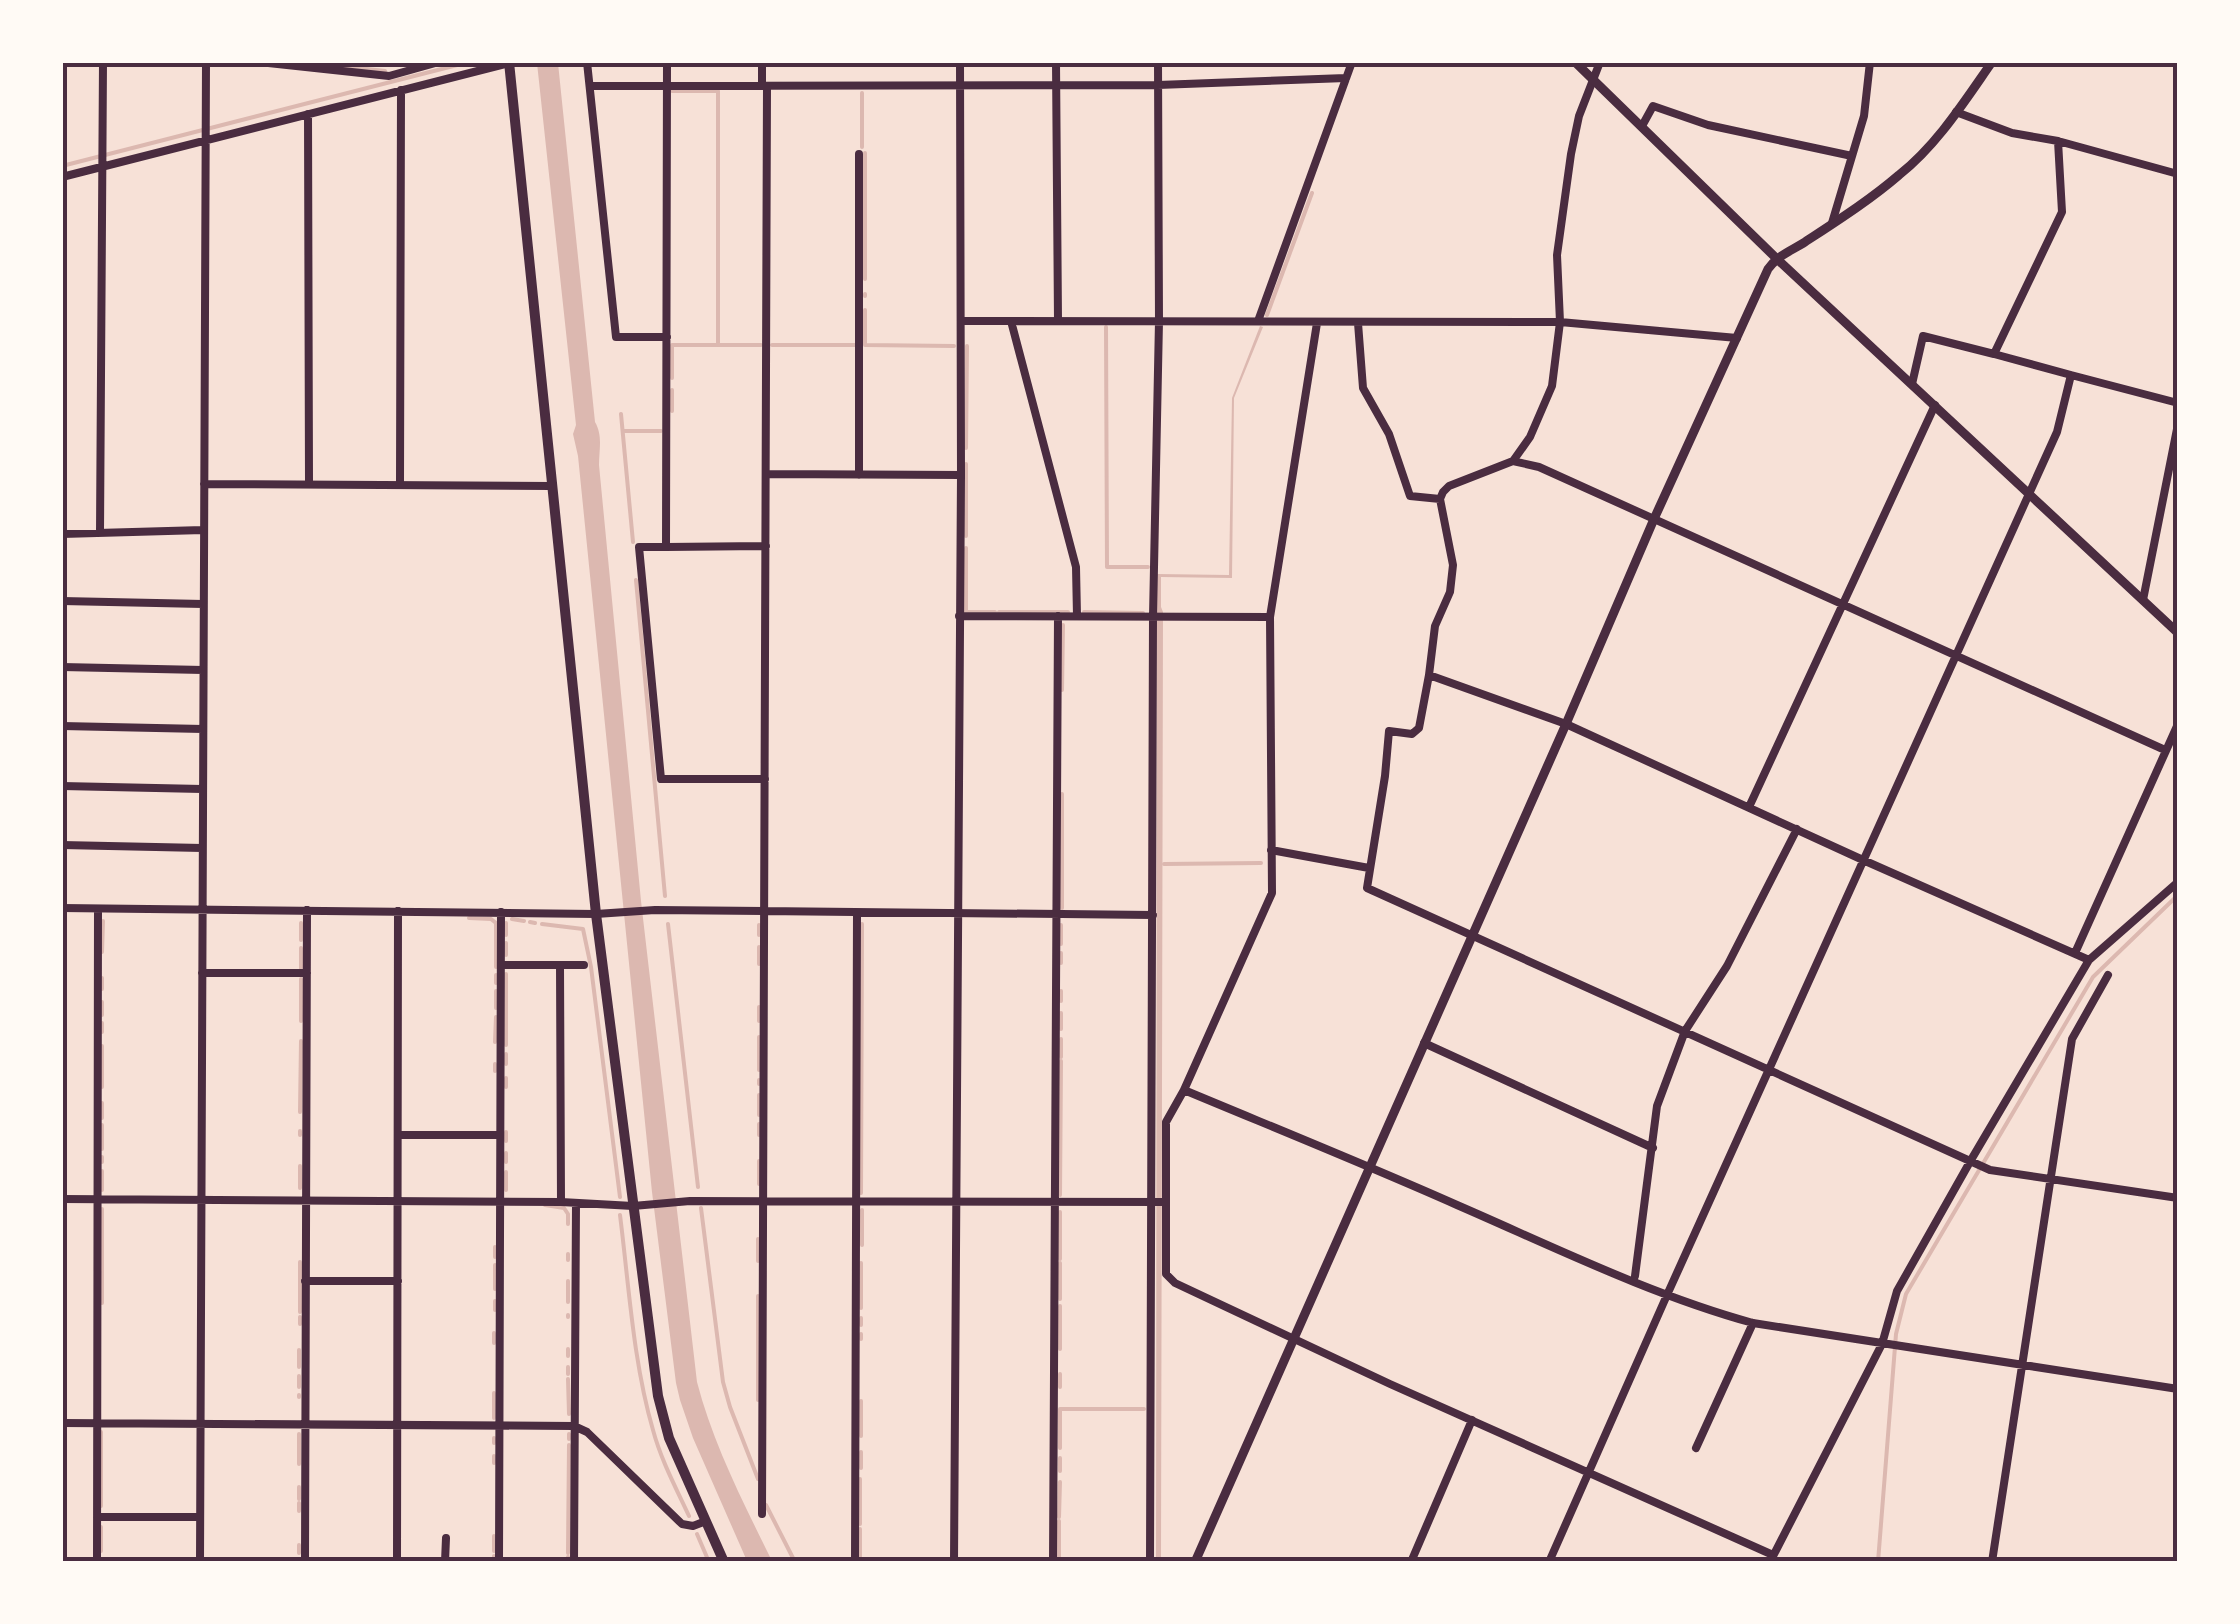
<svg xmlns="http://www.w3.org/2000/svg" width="2240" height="1624" viewBox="0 0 2240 1624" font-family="'PT Sans',sans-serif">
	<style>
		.water { fill: #dcb8b0 }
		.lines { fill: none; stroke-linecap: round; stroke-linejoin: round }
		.stream { stroke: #dcb8b0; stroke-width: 4 }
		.minor { stroke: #4a2c40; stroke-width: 8 }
		.tertiary { stroke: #4a2c40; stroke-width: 9 }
		.secondary { stroke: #4a2c40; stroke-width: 10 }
		.neatline { fill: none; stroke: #4a2c40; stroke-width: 4 }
	</style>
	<rect width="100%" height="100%" fill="#f7e1d7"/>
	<path class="water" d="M537,63H558L595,422C603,436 599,449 599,465L641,901L697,1382C713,1444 744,1504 772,1561H747L693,1438L680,1400L676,1383L652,1192L578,456L573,434L576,425Z
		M1260,326L1263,327L1234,398L1232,578L1161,577V607L1163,612L1161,1561L1156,1562L1157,574L1229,575L1232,398Z"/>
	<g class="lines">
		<path class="stream" d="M303,62L385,71
			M672,91H718V345H761
			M862,93V147
			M62,166L469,62
			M865,279V153
			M865,294V296
			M865,310V345L954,346
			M1267,315L1312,193
			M1106,327L1107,567H1148
			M772,345H855
			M672,378V345H718
			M672,390V411
			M621,414L633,542
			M623,431H661
			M966,448L967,346
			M966,536V464
			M966,548V612H995
			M636,580L665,896
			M999,612H1068
			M1084,612L1143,613
			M1062,690L1063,625
			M1164,864L1261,863
			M1062,908V794
			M469,918L491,919L496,923
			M512,919L524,921
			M530,922L535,923
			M301,923V940
			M506,923V935
			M542,924L583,929L591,967L620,1197
			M668,924L698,1187
			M759,925V935
			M1061,925V944
			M506,943V955
			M759,947V964
			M301,948V969
			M102,952L103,921
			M1061,953V963
			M496,967V923
			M102,978V989
			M496,983V975
			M496,991V1008
			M1061,991V1001
			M759,1007V1021
			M102,1015V1002
			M301,1021V979
			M102,1023V1032
			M1061,1029V1013
			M1061,1039V1057
			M495,1042L496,1017
			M506,1045V974
			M506,1054V1064
			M495,1064V1071
			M759,1070V1037
			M506,1078V1087
			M759,1080V1084
			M102,1087V1046
			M759,1095V1115
			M102,1103V1118
			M300,1112L301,1041
			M759,1124V1135
			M102,1125V1149
			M300,1131V1135
			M506,1132V1141
			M506,1153V1162
			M102,1157V1162
			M102,1171V1190
			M506,1172V1190
			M759,1184V1161
			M300,1188V1166
			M861,1193L862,924
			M1060,1195L1061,1061
			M545,1205L564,1208L568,1214V1224
			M701,1208L723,1382L730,1407L758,1479
			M862,1210V1245
			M1060,1212V1259
			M620,1215C629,1286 633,1361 653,1430C661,1460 676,1488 689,1516
			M495,1247V1257
			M568,1254V1260
			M758,1261V1239
			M1060,1263V1299
			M568,1281V1302
			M495,1289V1265
			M495,1301V1310
			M102,1303V1209
			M1060,1306V1349
			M861,1308V1263
			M300,1312V1262
			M568,1315V1317
			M300,1317V1324
			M861,1325V1318
			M494,1333V1343
			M861,1334V1339
			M568,1349V1356
			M299,1350V1367
			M568,1367V1374
			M1060,1374V1387
			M299,1376V1387
			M568,1379L569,1414
			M299,1395V1397
			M758,1400V1296
			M494,1418V1393
			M569,1434V1439
			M861,1436V1401
			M494,1438V1443
			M1060,1448V1409H1144
			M861,1452V1468
			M494,1456V1463
			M299,1464V1434
			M1060,1471V1458
			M299,1487V1499
			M299,1503V1511
			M766,1505L795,1562
			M101,1506V1432
			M1059,1517L1060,1482
			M860,1524V1479
			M697,1534L709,1562
			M494,1536V1551
			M299,1545V1553
			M101,1551V1527
			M568,1553L569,1445
			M494,1556V1558
			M568,1562V1557
			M860,1562V1529
			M1059,1562V1521
			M1878,1562L1896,1334L1906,1294L2093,977L2178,895"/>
		<path class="minor" d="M259,62L389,76L439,62
			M587,62L616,337H667
			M667,62L666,547L766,546
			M762,62V86
			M1056,62L1058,321
			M1600,62L1579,116L1571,154L1557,255L1560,322L1552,386L1530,437L1513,461L1449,486L1443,492L1440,499L1453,565L1450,592L1435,626L1429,675L1419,728L1412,734L1389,731L1385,776L1367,888L1990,1170L2178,1198
			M590,86L1158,85L1346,78
			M1956,112L2012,133L2058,141L2178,174
			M308,114L309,484
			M1642,126L1653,106L1708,125L1852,156
			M859,154V475
			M62,177L509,63
			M1832,223L1864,116L1870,62
			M961,321L1560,322L1737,338
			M1011,321L1076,567L1077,616
			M1258,321L1352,62
			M1317,323L1270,617L1272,893L1184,1090C1275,1128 1367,1165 1457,1205C1554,1247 1651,1295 1753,1323L2178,1389
			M1358,323L1363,388L1389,434L1410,496L1440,499
			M2071,375L2178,403
			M1912,384L1923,336L1994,354
			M1513,461L1539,467L2165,750
			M767,474L961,475
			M204,484L551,486
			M400,485L401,90
			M100,533L103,62
			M62,534L203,530
			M666,547H639L661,779H765
			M2143,600L2178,424
			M62,601L203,604
			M959,616L1270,617
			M62,667L203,670
			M1429,675L1566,724L1863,860L2089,960
			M62,726L203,729
			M62,786L202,789
			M1749,807L1935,405
			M62,845L202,848
			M1271,850L1369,868
			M62,908L596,914L655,910L1153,915
			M2075,953L2178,724
			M501,965H584
			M560,965L561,1202
			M202,973H307
			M1424,1043L1653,1148
			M1184,1090L1166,1122V1274L1175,1283L1390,1384L1773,1555
			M398,1135H500
			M62,1199L561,1202L633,1206L690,1201L1166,1202
			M1635,1276L1657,1106L1685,1031L1727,966L1797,829
			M305,1281H398
			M62,1423L574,1426L587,1432L682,1524L693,1526L706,1521
			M1696,1448L1753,1323
			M762,1514L767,86
			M97,1517H200
			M97,1562L98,909
			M200,1562L206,62
			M305,1562L307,910
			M397,1562L398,911
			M445,1562L446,1538
			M499,1562L501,912
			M574,1562L576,1204
			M855,1562L857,913
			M954,1562L961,475L960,62
			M1053,1562L1058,616
			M1150,1562L1153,617L1159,321L1158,62
			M1411,1562L1472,1420
			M1549,1562L1667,1295L2057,432L2071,375L1994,354L2062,212L2058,141
			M1770,1562L1882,1344L1897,1291L1971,1160L2089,960L2178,882
			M1992,1562L2072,1039L2108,975"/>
		<path class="tertiary" d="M1575,62L1776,258L2178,633
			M1195,1562L1566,724L1654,519L1768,269C1778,255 1791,251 1805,242C1837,221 1870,200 1899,175C1937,145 1964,102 1992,62"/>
		<path class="secondary" d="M509,62L596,914L658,1396L669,1438L724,1562"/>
	</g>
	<rect width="2240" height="1624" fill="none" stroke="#fffaf5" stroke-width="130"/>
	<rect x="65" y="65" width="2110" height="1494" class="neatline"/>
</svg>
